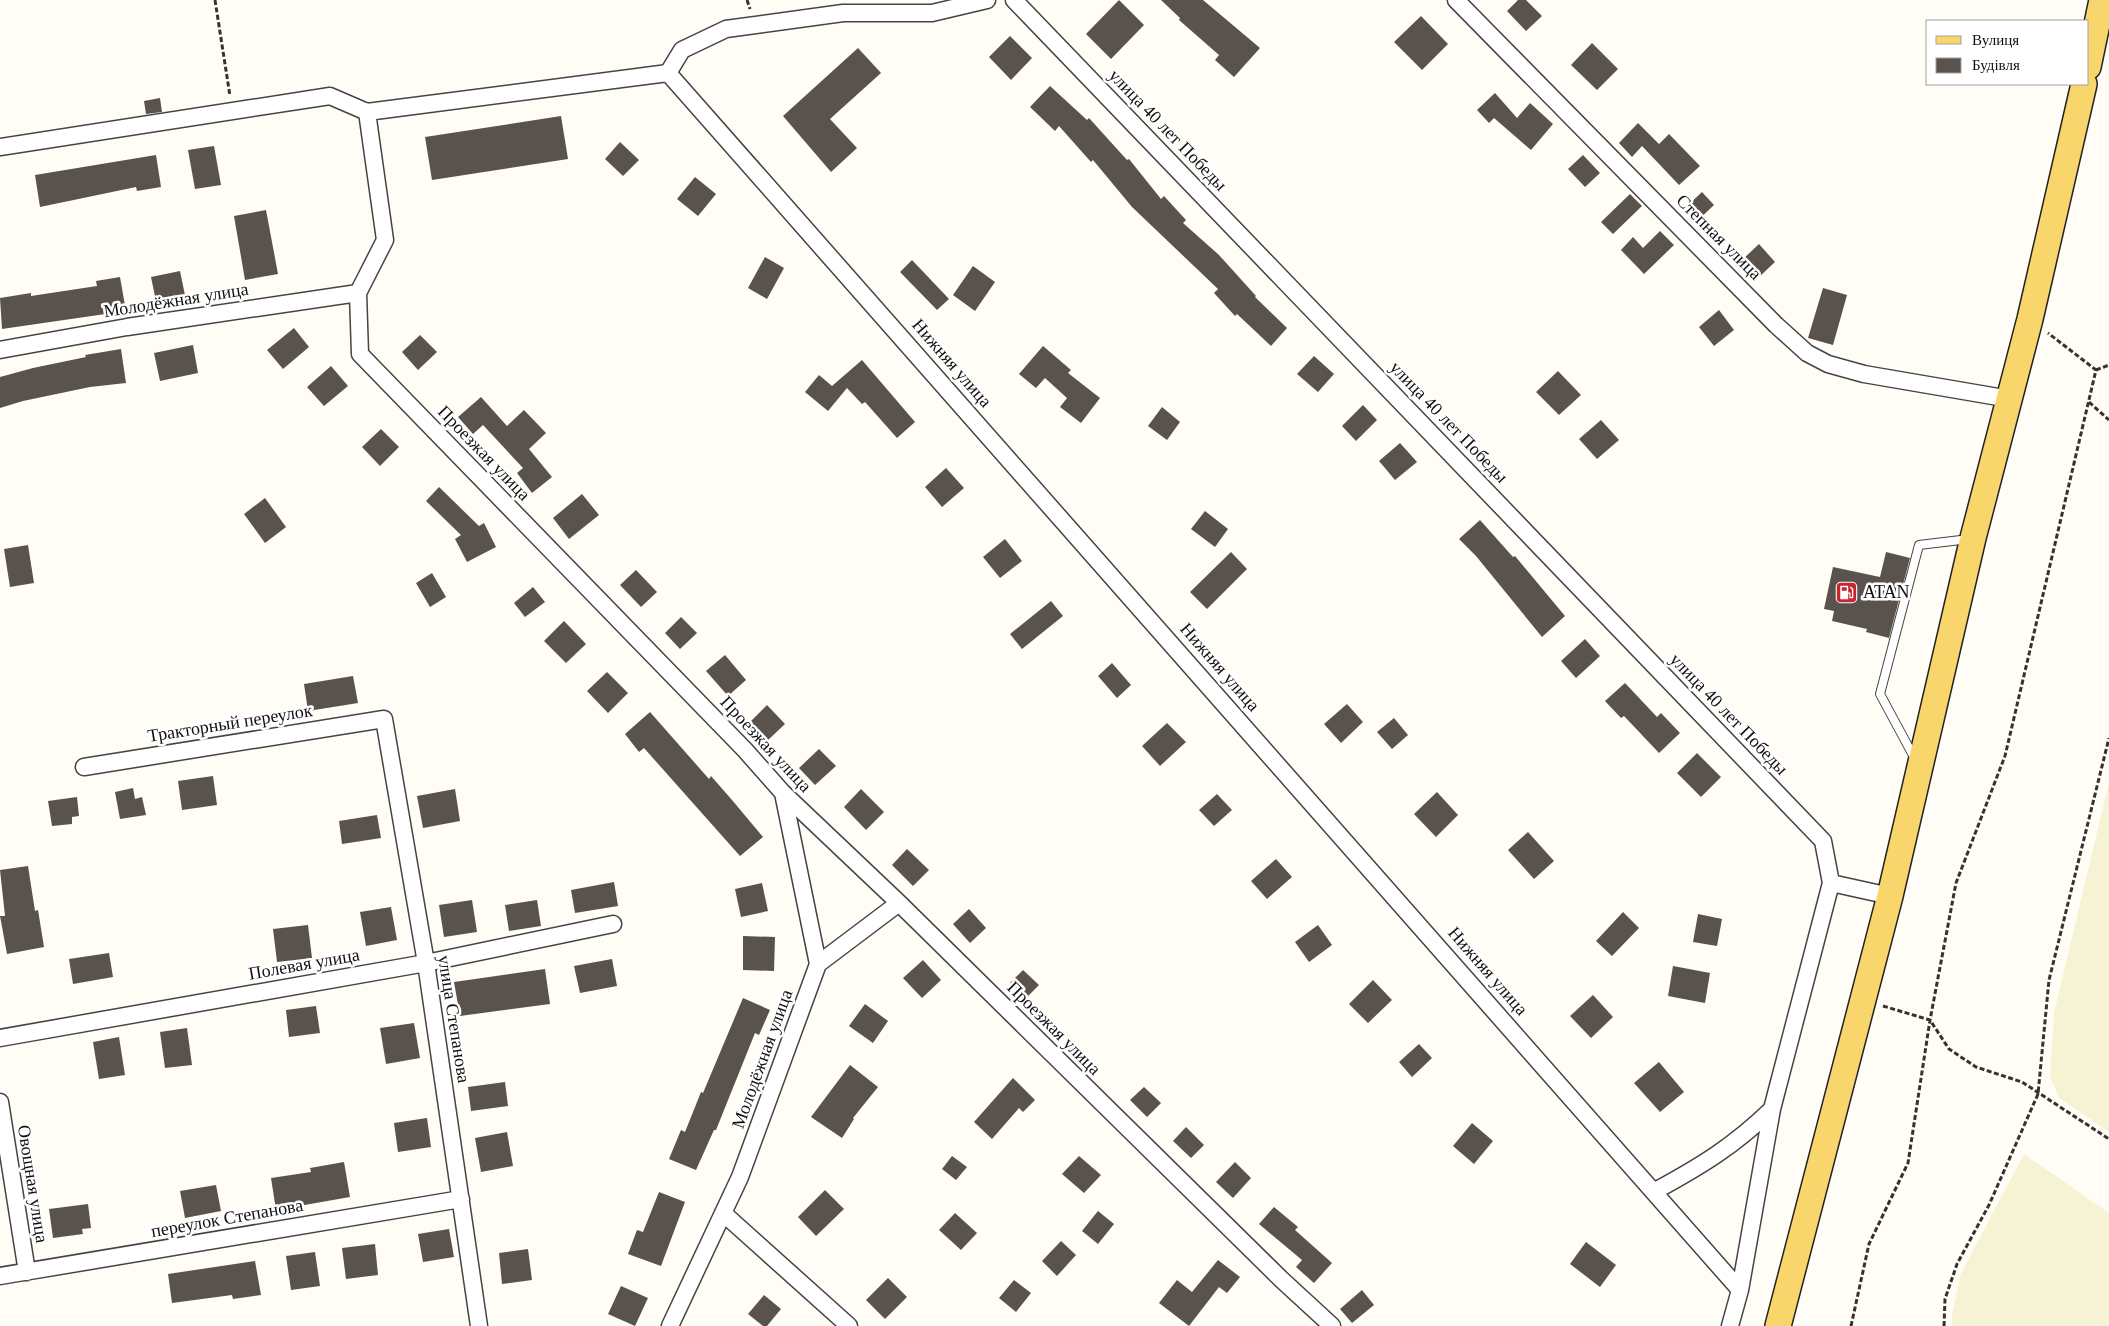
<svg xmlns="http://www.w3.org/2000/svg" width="2109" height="1326" viewBox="0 0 2109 1326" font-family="Georgia,serif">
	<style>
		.farmland { fill: #f6f3d4 }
		.building { fill: #5a524d }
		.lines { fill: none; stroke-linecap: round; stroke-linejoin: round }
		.service-casing { stroke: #444; stroke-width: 10 }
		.minor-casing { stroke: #444; stroke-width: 19 }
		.primary-casing { stroke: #222; stroke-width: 28 }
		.path { stroke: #333; stroke-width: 3; stroke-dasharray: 5 2.5; stroke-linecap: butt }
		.service { stroke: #fff; stroke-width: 8 }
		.minor { stroke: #fff; stroke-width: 16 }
		.primary { stroke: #f9d66b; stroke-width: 25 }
		.labels { text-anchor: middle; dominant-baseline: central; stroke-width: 5; stroke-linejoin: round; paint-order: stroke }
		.street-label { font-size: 18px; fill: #111; stroke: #fff }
		.poi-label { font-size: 18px; fill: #111; stroke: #fff; text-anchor: start }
	</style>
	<rect width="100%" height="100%" fill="#fffdf5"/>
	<path class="farmland" d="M2109,782V1132L2059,1098L2050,1076L2054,1013Z
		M2024,1154L2109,1213V1326H1952V1314L1961,1273Z"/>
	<path class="building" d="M1119,0L1144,25L1111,59L1086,34Z
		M1161,0H1203L1260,48L1234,77L1215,60L1219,55L1179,20L1180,18Z
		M1518,0H1526L1542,16L1526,31L1507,11Z
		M1421,16L1448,44L1422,70L1394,42Z
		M1010,36L1032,58L1011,80L989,57Z
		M1592,43L1618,69L1597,90L1571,65Z
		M858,48L881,73L830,119L857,148L831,172L783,116Z
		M1050,86L1087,120L1089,118L1127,160L1129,159L1161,199L1164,196L1186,220L1183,223L1219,255L1256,296L1255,297L1287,328L1271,346L1237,314L1235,316L1214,293L1218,289L1132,207L1093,160L1091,162L1059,126L1055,131L1030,107Z
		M1495,93L1517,118L1530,103L1553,124L1531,150L1494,118L1489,123L1477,110Z
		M160,98L162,112L146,114L144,101Z
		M561,116L568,159L432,180L425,137Z
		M1638,123L1659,144L1669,134L1700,166L1679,185L1642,146L1632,157L1619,143Z
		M620,142L639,160L623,176L605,159Z
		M214,146L221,185L195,189L188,150Z
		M156,155L161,187L137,191L136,187L40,207L35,175Z
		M1583,155L1600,173L1585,187L1568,169Z
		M695,177L716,194L698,216L677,199Z
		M1702,192L1714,205L1695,223L1683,210Z
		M1630,194L1642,206L1613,234L1601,222Z
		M266,210L278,274L245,280L234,216Z
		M1660,231L1674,245L1644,274L1621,250L1633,237L1643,248Z
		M1759,244L1775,262L1758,278L1741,261Z
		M765,257L784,268L767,299L748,288Z
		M912,260L949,299L937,310L900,272Z
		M973,266L995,282L975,311L953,295Z
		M180,271L186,300L157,306L151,277Z
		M120,277L126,311L2,329L0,298L31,293V296L97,286L96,281Z
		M1823,288L1847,295L1833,345L1808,338Z
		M1719,310L1734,330L1714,346L1699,327Z
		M294,328L309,347L283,369L267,350Z
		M420,335L437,352L418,370L402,352Z
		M193,345L198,373L160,381L154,353Z
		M1043,346L1071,370L1068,373L1100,398L1081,423L1060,407L1067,398L1045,378L1036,388L1019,374Z
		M121,349L126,383L90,387L23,401L0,408V377L33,368L86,357L85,355Z
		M1314,356L1334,374L1318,392L1297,374Z
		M862,360L915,422L897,438L865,402L862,404L847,388L828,411L805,392L819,375L832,386Z
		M331,366L348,386L324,406L307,387Z
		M1558,371L1581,395L1559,415L1536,392Z
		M481,397L507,426L524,410L546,433L529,449L552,477L532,493L517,473L523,468L483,425L473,434L458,417Z
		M1363,405L1377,420L1356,441L1342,426Z
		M1162,407L1180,422L1167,440L1148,426Z
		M1601,420L1619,440L1597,459L1579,439Z
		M381,429L399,447L380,466L362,447Z
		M1400,443L1417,462L1395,480L1379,461Z
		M946,468L964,488L942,507L925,487Z
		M439,487L479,526L484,523L496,547L467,562L455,539L461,535L426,501Z
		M582,494L599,515L569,539L553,518Z
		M265,498L286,527L265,543L244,514Z
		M1205,511L1228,529L1215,547L1191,529Z
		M1480,520L1513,557L1515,556L1565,616L1542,637L1476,556L1459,539Z
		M1005,539L1022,561L1000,578L983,557Z
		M28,545L34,583L10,587L4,549Z
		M1231,552L1247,569L1207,609L1190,592Z
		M1886,552L1910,558L1889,638L1866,632L1867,629L1832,621L1834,611L1824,609L1833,567L1880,577Z
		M636,570L657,592L641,607L620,585Z
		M432,573L446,597L430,607L416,583Z
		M533,587L545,602L525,617L514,603Z
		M1051,601L1063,616L1022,649L1010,634Z
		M681,617L697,633L680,649L665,633Z
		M564,621L586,644L566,663L544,641Z
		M1585,639L1600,656L1576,678L1561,661Z
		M725,655L746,680L728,696L706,671Z
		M1112,663L1131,685L1117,698L1098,676Z
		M607,672L628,693L608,713L587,691Z
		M353,676L358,703L308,711L304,684Z
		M1625,683L1657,717L1661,713L1680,733L1659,753L1624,716L1621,718L1605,701Z
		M1347,704L1363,722L1341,743L1324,724Z
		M767,705L785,724L767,741L750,722Z
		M650,712L709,779L711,776L732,800L763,837L740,856L644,748L639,752L625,734Z
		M1394,718L1408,735L1392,749L1377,732Z
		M1167,723L1186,742L1160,766L1142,746Z
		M819,749L836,766L815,785L799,768Z
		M1697,753L1721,777L1701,797L1677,773Z
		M213,776L217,805L182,810L178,781Z
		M133,788L135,799L142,797L146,815L120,819L115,792Z
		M455,789L460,821L423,828L417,796Z
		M861,789L884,812L866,830L844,807Z
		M1437,792L1458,815L1436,837L1414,814Z
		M1217,794L1232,810L1214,826L1199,810Z
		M77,797L79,816L72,817V824L52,826L48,801Z
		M377,815L381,838L342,844L339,821Z
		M1528,832L1554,861L1534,879L1508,850Z
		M907,849L929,870L913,886L892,865Z
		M1276,859L1292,877L1267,899L1251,881Z
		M28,866L35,911L38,910L44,947L7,954L0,916H5L0,870Z
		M614,882L618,906L575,913L571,890Z
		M762,883L768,911L741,917L735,889Z
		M472,900L477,932L444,937L439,905Z
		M537,900L541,926L509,931L505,905Z
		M391,907L397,940L366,946L360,912Z
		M969,909L986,928L970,943L953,924Z
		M1623,912L1639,928L1612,956L1596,941Z
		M1698,914L1722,919L1717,946L1693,942Z
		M308,925L312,958L277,962L273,929Z
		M1318,925L1332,945L1309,962L1295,942Z
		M743,936L775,937L774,971L743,970Z
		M109,953L113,977L73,984L69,959Z
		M612,959L617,986L580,993L574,966Z
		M923,960L941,980L922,998L903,978Z
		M1673,966L1710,973L1705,1003L1668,996Z
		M545,969L550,1004L460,1016L454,982Z
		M1023,970L1039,985L1026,998L1010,983Z
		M1373,980L1392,1000L1368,1023L1349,1004Z
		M1593,995L1613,1017L1591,1038L1570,1016Z
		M743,998L770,1010L759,1035L755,1033L716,1130H714L696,1170L669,1159L681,1130L685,1132L701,1092L703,1093Z
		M865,1004L888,1021L873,1043L849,1026Z
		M316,1006L320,1033L289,1037L286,1010Z
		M414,1023L420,1058L386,1064L380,1028Z
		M187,1028L192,1065L165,1068L160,1032Z
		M119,1037L125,1075L99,1079L93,1042Z
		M1419,1044L1432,1058L1412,1077L1399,1062Z
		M1659,1062L1684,1092L1660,1112L1634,1083Z
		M850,1065L878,1087L853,1118L854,1119L842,1138L811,1117Z
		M1013,1078L1035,1100L1023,1112L1019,1108L992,1139L974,1122Z
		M505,1082L508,1106L471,1111L468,1087Z
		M1144,1087L1161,1103L1147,1117L1130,1100Z
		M427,1118L431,1147L398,1152L394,1123Z
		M1472,1123L1493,1141L1474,1164L1453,1146Z
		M1186,1127L1204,1145L1191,1158L1173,1141Z
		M507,1132L513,1166L481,1172L475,1138Z
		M952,1156L967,1167L956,1180L942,1169Z
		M1079,1156L1101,1175L1084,1193L1062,1174Z
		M344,1162L350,1197L276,1210L271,1178L311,1172L310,1168Z
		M1235,1162L1251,1178L1233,1198L1216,1182Z
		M216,1185L221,1211L185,1218L180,1191Z
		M825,1190L844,1209L816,1236L798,1217Z
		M659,1192L685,1202L661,1266L628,1254L637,1230L643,1232Z
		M88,1204L91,1228L82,1229L83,1234L53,1238L49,1209Z
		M1274,1207L1298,1227L1295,1230L1332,1263L1314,1283L1296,1267L1302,1260L1259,1224Z
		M1098,1211L1114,1224L1098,1244L1082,1231Z
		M955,1213L977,1233L961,1250L939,1230Z
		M449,1229L454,1257L423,1262L418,1234Z
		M1061,1241L1076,1255L1057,1276L1042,1261Z
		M1586,1242L1616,1265L1600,1287L1570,1264Z
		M375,1244L378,1275L346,1279L342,1248Z
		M528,1249L532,1280L502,1284L499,1253Z
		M315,1252L320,1286L291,1290L286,1256Z
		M1218,1260L1240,1277L1227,1293L1219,1287L1189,1326L1159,1303L1177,1280L1192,1292Z
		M255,1261L261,1295L233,1299L232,1295L172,1303L168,1274Z
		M888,1278L907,1297L885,1319L866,1300Z
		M1014,1280L1031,1293L1016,1312L999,1298Z
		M621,1286L648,1298L635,1326L608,1314Z
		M1362,1290L1374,1305L1352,1323L1340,1309Z
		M764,1295L781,1309L767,1326H763L748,1314Z"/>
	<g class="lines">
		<defs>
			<path id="service" d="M1915,759L1880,694L1919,545L1969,539"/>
			<path id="minor" d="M1014,0L1823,841L1831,883L1772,1109L1740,1290L1730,1326
				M1456,0L1776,325L1807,353L1828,364L1864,374L2010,399
				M668,73L1740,1290
				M367,112L385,240L358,293L360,354L745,750L783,793L899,903L1282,1280L1332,1326
				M0,147L330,96L367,112L668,73L682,50L726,29L843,13H932L987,0
				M0,350L127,327L358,293
				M84,767L384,719L426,963L479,1326
				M1831,883L1890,896
				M818,964L899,903
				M0,1038L426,963L613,924
				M0,1102L27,1272
				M1655,1191C1701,1166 1734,1146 1772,1109
				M723,1213L849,1326
				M0,1276L461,1199
				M670,1326L740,1177L818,964L783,793"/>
			<path id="primary" d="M2088,67L2102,0
				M1778,1326L1890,896L1973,538L2030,319L2084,84"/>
		</defs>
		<use href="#service" class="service-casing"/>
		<use href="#minor" class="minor-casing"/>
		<use href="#primary" class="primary-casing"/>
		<path class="path" d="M215,0L230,96
			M747,0L750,9
			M2096,370L2109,365
			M2089,402L2109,420
			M1883,1006L1930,1020L1949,1049L1976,1067L2022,1082L2109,1139
			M1851,1326L1869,1244L1908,1163L1930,1020L1956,883L2005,756L2096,370L2048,333
			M1944,1326L1945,1299L1957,1264L1989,1205L2038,1094L2049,980L2109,738"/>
		<use href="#service" class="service"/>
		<use href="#minor" class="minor"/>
		<use href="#primary" class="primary"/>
	</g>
	<defs>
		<symbol id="fuel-square" viewBox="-11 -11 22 22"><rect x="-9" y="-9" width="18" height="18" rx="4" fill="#c4262e" stroke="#fff"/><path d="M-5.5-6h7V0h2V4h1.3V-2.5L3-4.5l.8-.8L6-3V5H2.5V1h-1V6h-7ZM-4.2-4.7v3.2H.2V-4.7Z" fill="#fff"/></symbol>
	</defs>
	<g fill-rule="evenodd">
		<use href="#fuel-square" x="1834" y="580" width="25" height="25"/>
	</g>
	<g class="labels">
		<g class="street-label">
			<text transform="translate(1168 130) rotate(46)">улица 40 лет Победы</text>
			<text transform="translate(1719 237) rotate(45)">Степная улица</text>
			<text transform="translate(176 300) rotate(-9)">Молодёжная улица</text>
			<text transform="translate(952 363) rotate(49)">Нижняя улица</text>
			<text transform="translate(1449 422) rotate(46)">улица 40 лет Победы</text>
			<text transform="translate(484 453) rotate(46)">Проезжая улица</text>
			<text transform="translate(1220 667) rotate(49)">Нижняя улица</text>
			<text transform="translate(1729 714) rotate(46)">улица 40 лет Победы</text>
			<text transform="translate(230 723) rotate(-9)">Тракторный переулок</text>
			<text transform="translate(766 744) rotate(47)">Проезжая улица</text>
			<text transform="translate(304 964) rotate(-10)">Полевая улица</text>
			<text transform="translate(1488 971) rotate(49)">Нижняя улица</text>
			<text transform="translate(454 1019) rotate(81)">улица Степанова</text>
			<text transform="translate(1054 1028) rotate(45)">Проезжая улица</text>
			<text transform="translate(762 1059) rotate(-70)">Молодёжная улица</text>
			<text transform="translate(33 1184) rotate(81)">Овощная улица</text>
			<text transform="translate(227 1218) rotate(-10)">переулок Степанова</text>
		</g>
		<g class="poi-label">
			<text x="1863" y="592">ATAN</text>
		</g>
	</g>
	<rect x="1926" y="20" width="162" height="65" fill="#ffffff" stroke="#a0a0a0"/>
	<rect x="1936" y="36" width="25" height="8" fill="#f9d66b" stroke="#a0a0a0"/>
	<text x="1972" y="45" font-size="15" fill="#111111">Вулиця</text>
	<rect x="1936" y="58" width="25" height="15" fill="#5a524d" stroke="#a0a0a0"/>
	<text x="1972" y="70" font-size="15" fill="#111111">Будівля</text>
</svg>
